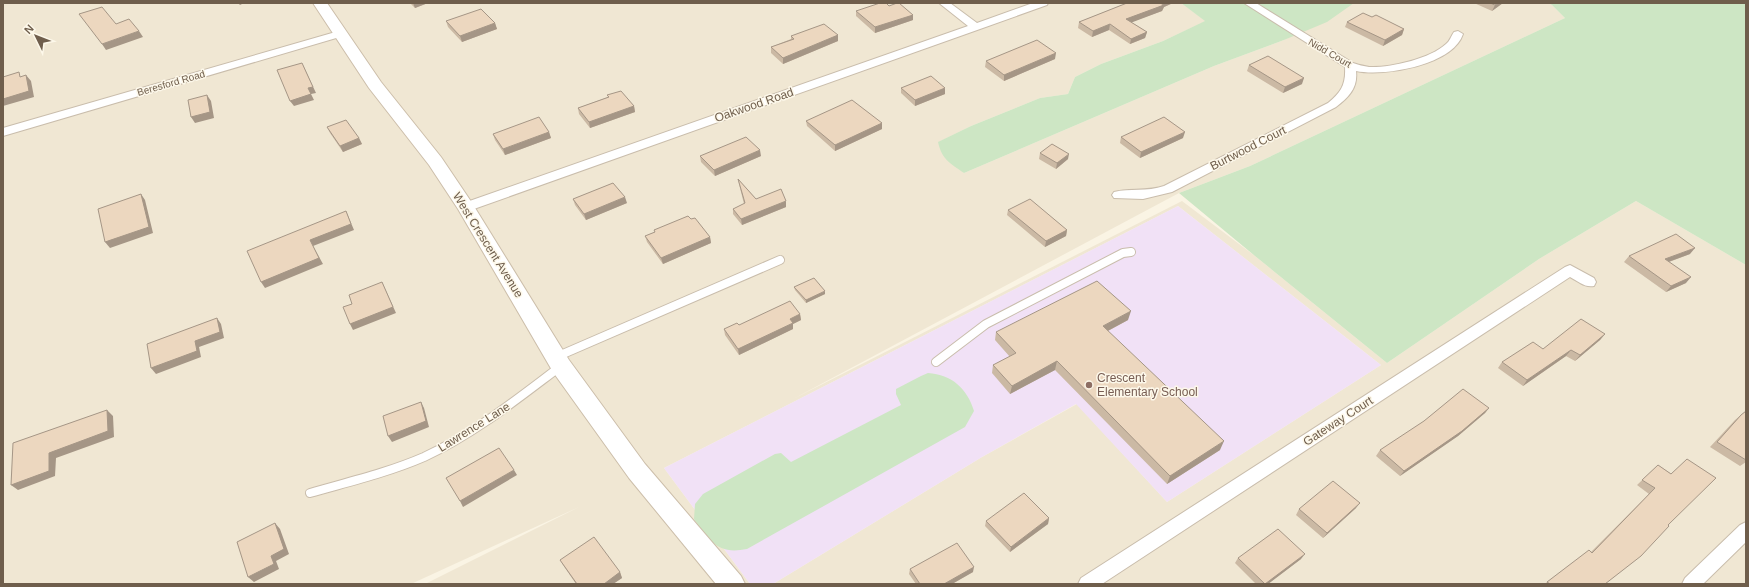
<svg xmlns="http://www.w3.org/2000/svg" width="1749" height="587" viewBox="0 0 1749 587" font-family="Helvetica,sans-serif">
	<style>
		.residential { fill: #f0e7d3 }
		.education { fill: #f1e1f6 }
		.green { fill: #cde6c4 }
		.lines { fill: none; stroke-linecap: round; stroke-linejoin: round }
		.service-casing { stroke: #c9bdac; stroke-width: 10 }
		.minor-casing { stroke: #c9bdac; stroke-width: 2 }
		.secondary-casing { stroke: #ccbeaa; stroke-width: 2 }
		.service { stroke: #fff; stroke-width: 8 }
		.minor { fill: #fff; fill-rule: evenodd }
		.secondary { fill: #fff; fill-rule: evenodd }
		.wall { fill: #cbb9a4 }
		.shaded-wall { fill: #a59686 }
		.building { fill: #ecd7bf; stroke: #a59686 }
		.education-dot { fill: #8d6e63; stroke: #fdf8ea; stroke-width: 1.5 }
		.labels { text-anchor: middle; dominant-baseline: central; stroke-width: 3; stroke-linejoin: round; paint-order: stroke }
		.far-street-label { font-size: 10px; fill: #6f5e4c; stroke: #fdf8ea }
		.street-label { font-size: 12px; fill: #6f5e4c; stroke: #fdf8ea }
		.education-label { font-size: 12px; fill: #785e54; stroke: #fdf8ea; text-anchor: start }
	</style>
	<rect width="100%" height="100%" fill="#faf4e4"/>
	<path class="residential" d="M3,3H1181L1206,21L1163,41L1101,64L1075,77L1068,94L1040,98L971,126L939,142L964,173L1214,66L1284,40L1354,3H1548L1552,5L1565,18L1250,166L1179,193L793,399L1182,201L1255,256L1387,363L1539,259L1636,201L1746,265V584H773L982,457L1077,404L1167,502L1381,365L1178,206L664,468L750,584H425L579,507L411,584H3Z"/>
	<path class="education" d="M1178,206L1381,365L1167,502L1076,404L982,457L773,584H750L664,468Z"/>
	<path class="green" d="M1181,3H1354L1327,22L1284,40L1214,66L964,173C950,163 942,160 938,142L971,126L1040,98L1068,94L1075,77L1101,64L1163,41L1205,21Z
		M1548,3H1746V265L1636,201L1539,259L1387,363L1255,256L1179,193L1250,166L1565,18L1552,5Z
		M928,373C952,375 967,388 974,411L965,427L747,549C717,555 710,541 694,519L695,504L703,494L775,454L781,453L791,462L901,405L896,394V389L921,376Z"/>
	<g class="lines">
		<defs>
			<path id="service" d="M556,357L780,260
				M936,362L986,324L1123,253L1131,252
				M310,493C348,482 387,473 424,457C474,434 517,399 561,366"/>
			<path id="minor" d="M939,3H950L977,23L1033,3H1048L1047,5L980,29L471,210L466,211L461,210L460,207L461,204L968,26Z
				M1244,3H1256L1353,63C1358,65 1364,66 1369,67C1389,68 1430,59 1446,44C1450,41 1451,36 1454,32L1458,31L1463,34C1453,65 1384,77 1356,71C1358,88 1349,97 1336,107L1172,192L1143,199L1114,198L1112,195L1114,192C1130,188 1147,192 1164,186L1328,103C1341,92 1346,85 1345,67Z
				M339,31L343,32L344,34L343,36L3,136V128Z
				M1570,265L1594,278L1596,282L1594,286C1585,288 1578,281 1570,277L1102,584H1078L1081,578L1565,267Z
				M1746,522V542L1703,584H1682L1685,578L1740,525Z"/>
			<path id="secondary" d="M313,3H327L381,82L441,157L472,203L569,360L645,464L741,576L745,584H716L629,478L553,372L458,209L429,165L369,88Z"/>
		</defs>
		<use href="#service" class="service-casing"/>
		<use href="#minor" class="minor-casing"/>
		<use href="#secondary" class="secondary-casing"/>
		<use href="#service" class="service"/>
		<use href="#minor" class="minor"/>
		<use href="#secondary" class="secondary"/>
	</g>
	<path class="wall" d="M410,3H428L415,8Z
		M1127,3H1173L1164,7L1162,11L1131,22L1147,32L1145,38L1130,44L1109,30L1092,37L1078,28L1079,22Z
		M1474,3H1503L1492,11Z
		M889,6L913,15V20L875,33L856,16V11Z
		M1372,17L1404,29L1402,35L1383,46L1345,27L1347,22Z
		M446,21L495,23L497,29L462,42L448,27Z
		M838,35V41L783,64L771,53V47L791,39V36Z
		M1055,59L1004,81L985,67L986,61Z
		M1249,65L1302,84L1283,93L1247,71Z
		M901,88L945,94L915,106L901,93Z
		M607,95L634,106L635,112L590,128L579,114L578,108L608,97Z
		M806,121L882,123V129L835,151L807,126Z
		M327,127L359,138L362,144L343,152L330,133Z
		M549,132L551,138L505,155L495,140L493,134Z
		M1121,137L1183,138L1140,158L1120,143Z
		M1040,153L1068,159L1056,169L1039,159Z
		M700,156H761L715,176L701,162Z
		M738,179L756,199L786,207L742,225L733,214V209L744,204L739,184Z
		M573,199L627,203L586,220L575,205Z
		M1008,210L1067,230L1066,236L1045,247L1007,215Z
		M691,219L710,237L711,243L663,264L647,242L645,236L655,232L654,230Z
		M1690,254L1669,262L1686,283L1666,292L1624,262L1629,256Z
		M794,287L825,294L806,303L795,290Z
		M800,314L801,320L793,324V329L739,355L725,335L724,329L739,325Z
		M1128,320L1108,331L1220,450L1167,484L1055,370L1010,394L992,373L993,365L1010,357L995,340L996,332Z
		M1605,334L1600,340L1575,361L1566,356L1523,386L1498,368L1502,362L1543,349Z
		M1489,408L1485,413L1458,436L1400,476L1376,456L1380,450Z
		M1746,411V462L1740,466L1710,447L1735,420Z
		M1658,465L1670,473L1606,584H1545L1547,582L1591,552L1649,494L1637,485Z
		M1356,508L1323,538L1296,515L1299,509Z
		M1049,518L1048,524L1010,552L985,526L986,521Z
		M1238,558L1301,559L1268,584H1256L1235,563Z
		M560,560L620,572L622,578L613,584H576L563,565Z
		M910,569L973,572L952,584H916L909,574Z"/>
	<path class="shaded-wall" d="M238,3H244L240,5Z
		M413,3H428L415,8Z
		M1160,3H1173L1164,7L1162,11L1125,25L1126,19Z
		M1498,3H1503L1492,11L1495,5Z
		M913,15V20L875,33V27Z
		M495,23L497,29L462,42L460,36Z
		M1110,24L1109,30L1092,37L1093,31Z
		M1404,29L1402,35L1383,46L1385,40Z
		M139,31L143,37L106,50L102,44Z
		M1147,32L1145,38L1130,44L1131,39Z
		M838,35V41L783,64V58Z
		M1056,53L1055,59L1004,81V75Z
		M302,63L316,93L311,94L314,100L294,106L290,101L308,88Z
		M26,75L31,81L34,97L3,106V99Z
		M1304,78L1302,84L1283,93L1285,87Z
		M945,88V94L915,106V100Z
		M207,95L211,101L214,118L195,123L191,117Z
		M634,106L635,112L590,128L589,122Z
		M882,123V129L835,151V145Z
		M549,132L551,138L505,155L503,149Z
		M1185,132L1183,138L1140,158L1141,152Z
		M359,138L362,144L343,152L340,146Z
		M760,150L761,156L715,176L714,170Z
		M1069,154L1068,159L1056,169L1057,163Z
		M141,194L145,200L153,233L110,248L105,242Z
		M625,197L627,203L586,220L584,214Z
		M786,201V207L742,225L741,219Z
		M346,211L354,230L313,246L323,264L265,288L261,282L310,240Z
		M1067,230L1066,236L1045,247L1046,241Z
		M710,237L711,243L663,264L661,258Z
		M1695,248L1690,254L1660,265L1665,259Z
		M1691,277L1686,283L1666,292L1671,286Z
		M382,282L396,313L353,330L350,324Z
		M825,291V294L806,303V300Z
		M1131,311L1128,320L1100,335L1103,326Z
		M800,314L801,320L793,324V329L739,355L738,349L790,319Z
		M217,318L221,324L224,338L199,347L201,357L156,374L151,368L195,341Z
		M1605,334L1600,340L1575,361L1580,355Z
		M1571,350L1566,356L1523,386L1527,380Z
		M1057,361L1055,370L1010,394L1012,386Z
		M421,402L424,408L429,427L392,442L388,436Z
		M1489,408L1485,413L1458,436L1400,476L1404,471Z
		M107,410L113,416L114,437L56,458L55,476L18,490L11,485L49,453Z
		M1224,441L1220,450L1167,484L1170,476Z
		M514,470L517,475L463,507L460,501Z
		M1360,503L1356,508L1323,538L1327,533Z
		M1049,518L1048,524L1010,552L1011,547Z
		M275,523L280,529L289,554L276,561L279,569L254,582L248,577L271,556Z
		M1305,554L1301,559L1268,584H1264Z
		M974,567L973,572L952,584H944Z
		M620,572L622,578L613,584H604Z"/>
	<path class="building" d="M880,3H886L889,6L897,3H899L913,15L875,27L856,11Z
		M1127,3H1160L1164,5L1126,19L1147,32L1131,39L1110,24L1093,31L1079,22Z
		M1490,3H1498L1495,5Z
		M102,7L116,24L129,19L139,31L102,44L79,14Z
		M481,9L495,23L460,36L446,21Z
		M1363,13L1372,17L1376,15L1404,29L1385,40L1347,22Z
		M824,24L838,35L783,58L771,47L794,39L791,36Z
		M1037,40L1056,53L1004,75L986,61Z
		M1268,56L1304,78L1285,87L1249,65Z
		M302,63L313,87L308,88L311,94L290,101L277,70Z
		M19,72L20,77L26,75L29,91L3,99V77Z
		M931,76L945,88L915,100L901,88Z
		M621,91L634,106L589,122L578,108L609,97L607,95Z
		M207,95L210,112L191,117L188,100Z
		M852,100L882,123L835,145L806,121Z
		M539,117L549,132L503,149L493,134Z
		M1164,117L1185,132L1141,152L1121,137Z
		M346,120L359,138L340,146L327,127Z
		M746,137L760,150L714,170L700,156Z
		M1052,144L1069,154L1057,163L1040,153Z
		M738,179L756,199L781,189L786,201L741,219L733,209L745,203Z
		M613,183L625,197L584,214L573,199Z
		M141,194L149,227L105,242L98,209Z
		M1030,199L1067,230L1046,241L1008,210Z
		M346,211L351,224L310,240L319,258L261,282L247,251Z
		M688,216L691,219L695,218L710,237L661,258L645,236L655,232L654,230Z
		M1676,234L1695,248L1665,259L1691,277L1671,286L1629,256Z
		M814,278L825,291L806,300L794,287Z
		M1097,281L1131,311L1103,326L1224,441L1170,476L1057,361L1012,386L993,365L1016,353L996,332Z
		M382,282L393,307L350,324L343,307L352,304L349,295Z
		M790,301L800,314L790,319L793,323L738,349L724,329L737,323L739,325Z
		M217,318L220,332L195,341L197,351L151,368L147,344Z
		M1581,319L1605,334L1580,355L1571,350L1527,380L1502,362L1533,342L1543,349Z
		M1463,389L1489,408L1462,431L1404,471L1380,450L1424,421Z
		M421,402L426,421L388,436L383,416Z
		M107,410L108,431L49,453V471L11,485L13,443Z
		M1746,411V460L1717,442L1741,415Z
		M499,448L514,470L460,501L446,478Z
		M1687,459L1716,478L1668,525L1669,526L1641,556L1605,584H1550L1547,582L1589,550L1592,553L1655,488L1642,480L1658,465L1671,474Z
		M1333,481L1360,503L1327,533L1299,509Z
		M1024,493L1049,518L1011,547L986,521Z
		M275,523L284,549L271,556L274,564L248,577L237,542Z
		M1278,529L1305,554L1265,584L1238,558Z
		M594,537L620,572L604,584H577L560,560Z
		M957,543L974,567L944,584H920L910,569Z"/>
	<circle class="education-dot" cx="1089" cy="385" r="4"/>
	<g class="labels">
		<g class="far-street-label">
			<text transform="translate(1330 53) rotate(30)">Nidd Court</text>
			<text transform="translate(171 83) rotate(-16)">Beresford Road</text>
		</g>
		<g class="street-label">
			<text transform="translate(754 105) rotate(-19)">Oakwood Road</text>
			<text transform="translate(1248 148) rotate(-27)">Burtwood Court</text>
			<text transform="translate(488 245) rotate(58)">West Crescent Avenue</text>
			<text transform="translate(1338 421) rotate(-33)">Gateway Court</text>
			<text transform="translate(474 427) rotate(-32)">Lawrence Lane</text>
		</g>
		<g class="education-label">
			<text x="1097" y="378">Crescent<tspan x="1097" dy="14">Elementary School</tspan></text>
		</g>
	</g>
	<rect width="1749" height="587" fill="none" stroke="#6f5e4c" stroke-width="8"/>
	<g transform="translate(36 36) rotate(313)" stroke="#fdf8ea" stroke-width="3" paint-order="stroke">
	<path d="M0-3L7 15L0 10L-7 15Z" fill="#6f5e4c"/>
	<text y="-6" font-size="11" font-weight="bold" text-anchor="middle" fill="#6f5e4c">N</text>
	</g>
</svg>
